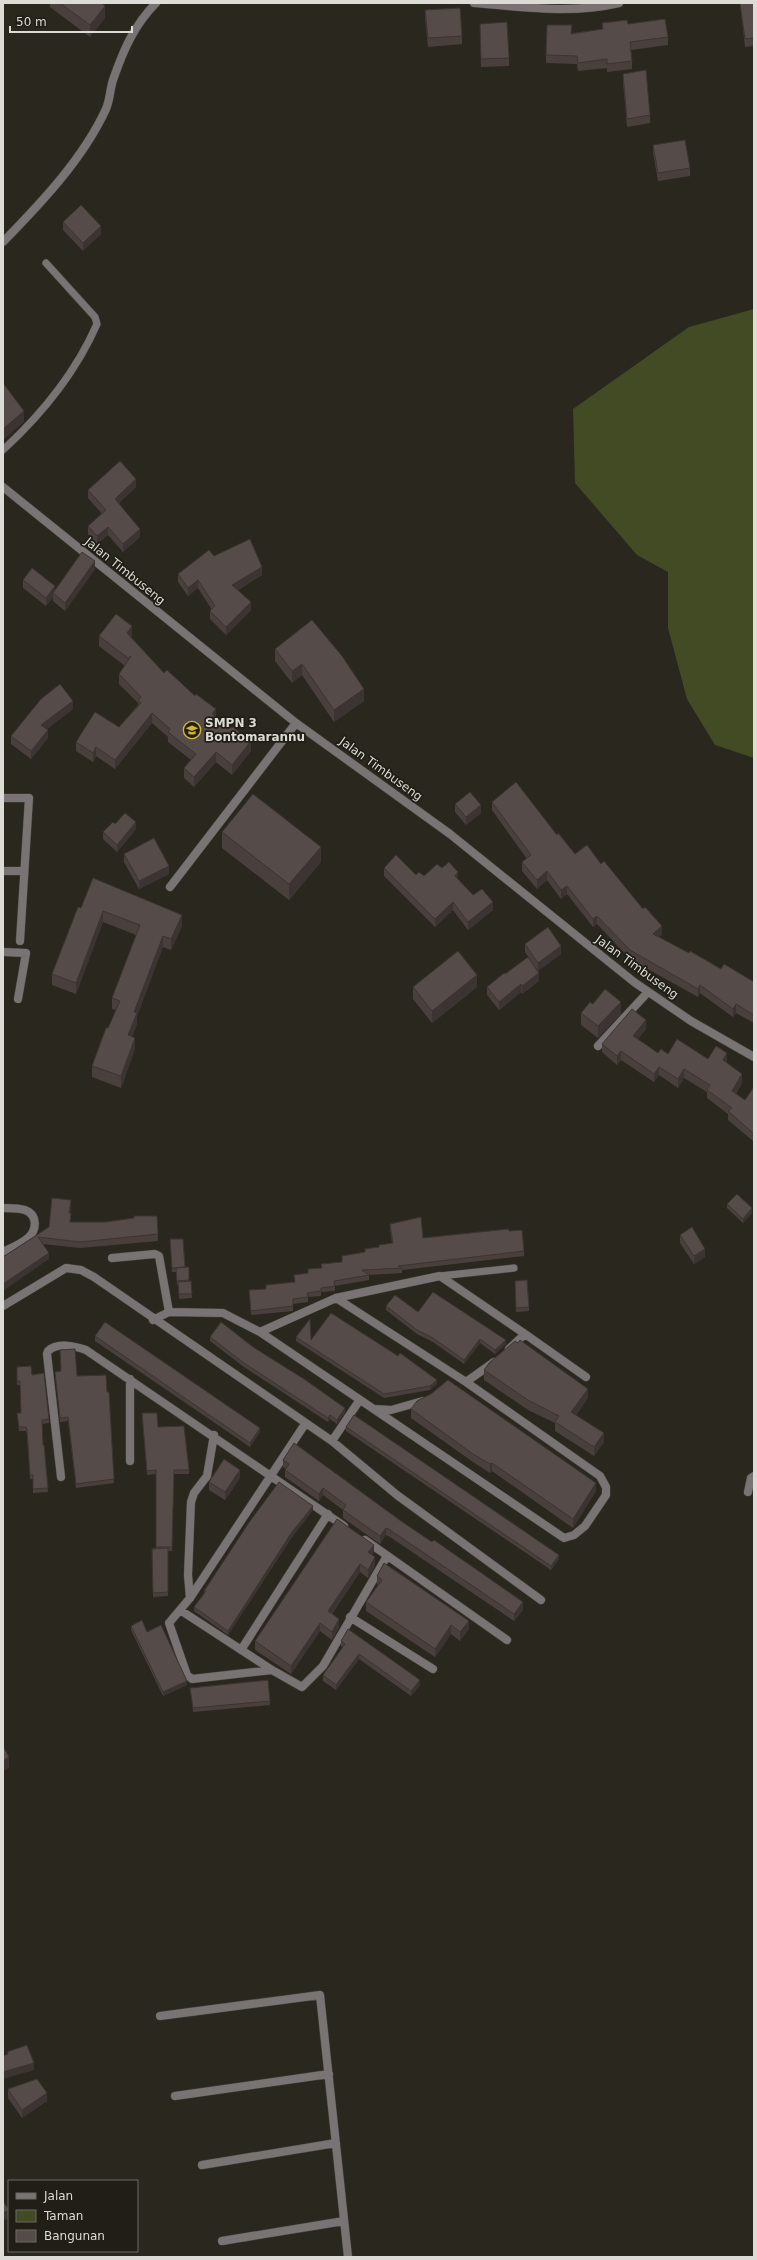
<svg xmlns="http://www.w3.org/2000/svg" width="757" height="2260" viewBox="0 0 757 2260" font-family="'DejaVu Sans',sans-serif">
	<style>
		.green { fill: #434b24 }
		.lines { fill: none; stroke-linecap: round; stroke-linejoin: round }
		.service-casing { stroke: #46443c; stroke-width: 8 }
		.minor-casing { stroke: #46443c; stroke-width: 9 }
		.service { stroke: #797373; stroke-width: 7 }
		.minor { stroke: #797373; stroke-width: 8 }
		.wall { fill: #49403e }
		.shaded-wall { fill: #3c3432 }
		.building { fill: #554b48; stroke: #3c3432 }
		.labels { text-anchor: middle; dominant-baseline: central; stroke-width: 3.5; stroke-linejoin: round; paint-order: stroke }
		.street-label { font-size: 12px; fill: #dcdbd5; stroke: #201e16 }
		.poi-label { font-size: 12px; font-weight: bold; fill: #dcdbd5; stroke: #201e16; text-anchor: start }
	</style>
	<rect width="100%" height="100%" fill="#2a271f"/>
	<path class="green" d="M754,309V758L715,745L687,699L668,628V572L637,555L575,483L573,409L689,327Z"/>
	<g class="lines">
		<defs>
			<path id="service" d="M3,450C41,415 76,372 97,324L95,317L46,263
				M440,1276L514,1268"/>
			<path id="minor" d="M474,3C523,7 572,14 619,3
				M3,242C41,203 83,159 106,109C110,100 110,89 113,80C123,51 134,25 156,3
				M3,487L296,723L450,834L634,982L691,1021L754,1057
				M3,798H29L20,941
				M3,871H23
				M170,887L296,723
				M3,952L26,953L18,999
				M598,1046L648,992
				M3,1208C10,1208 18,1208 25,1210C38,1215 37,1230 28,1238C21,1244 11,1248 3,1252
				M112,1258L155,1254L159,1256L169,1312
				M3,1306L66,1268L81,1270L94,1277L332,1441L397,1495L541,1600
				M153,1320L169,1312L223,1313L260,1332L336,1298L440,1276L525,1334L509,1349
				M260,1332L564,1538L574,1535L585,1526L606,1495V1487L600,1476L466,1382L336,1298
				M525,1334L586,1377
				M466,1382L494,1362
				M374,1409L391,1410L423,1401
				M332,1441L359,1401
				M130,1461V1379
				M61,1477L47,1354L48,1351C57,1342 75,1346 86,1350L344,1526
				M748,1492L751,1478L754,1476
				M365,1540L507,1640
				M190,1598L188,1575L191,1502L194,1493L207,1476L214,1435
				M180,1610L272,1670L302,1687L323,1666L387,1556
				M350,1617L433,1669
				M241,1650L328,1514
				M272,1670L192,1679L187,1675L169,1623L190,1598L305,1424
				M160,2016L320,1995L348,2257
				M175,2096L329,2074
				M202,2165L336,2143
				M222,2241L344,2221"/>
		</defs>
		<use href="#service" class="service-casing"/>
		<use href="#minor" class="minor-casing"/>
		<use href="#service" class="service"/>
		<use href="#minor" class="minor"/>
	</g>
	<path class="wall" d="M50,3H101L105,18L90,37L50,7Z
		M740,3H754V46L745,47Z
		M425,10L462,36V44L428,47L425,18Z
		M602,23L628,24L668,37V45L631,50L632,61V69L607,72V68L578,71L577,64L546,63V55L572,33L602,29Z
		M480,24L509,58V66L481,67Z
		M623,74L650,115V123L627,127L623,82Z
		M653,145L690,168V176L658,181L653,153Z
		M63,222L101,234L83,251L63,230Z
		M136,487L119,503L140,537L123,552L108,535L97,544L88,534V526L102,514L88,498V490Z
		M214,556L262,575L238,590L251,610L226,635L210,619V611L212,610L198,588L188,596L178,582V574Z
		M95,569L65,611L53,601V597L46,606L23,588V580L55,590Z
		M312,620L364,701L334,722L302,675L292,683L275,661V649Z
		M99,636H132L130,638L164,673L216,717L251,751L232,775L216,762L194,787L184,778V768L191,760L168,742V737L152,723L115,769L96,756L93,762L76,751V742L119,727L138,705V703L119,684V674L125,666L99,646Z
		M73,709L47,729L48,738L31,759L11,744V736Z
		M492,802L557,835L575,854L601,864L662,934L659,937L689,953L721,969L754,982V1023L736,1013L733,1017L700,993L698,997L630,959L597,924L593,927L567,894L561,899L547,880L537,889L522,871V862L527,859L492,810Z
		M455,804L481,813L466,825L455,812Z
		M115,824L136,829L117,852L103,839V832Z
		M222,832L321,862L289,900L222,848Z
		M124,854L169,874L139,889L124,862Z
		M384,868L416,875L424,876L442,868L458,880L473,895L493,910L468,930L453,910L435,927L384,876Z
		M93,878L182,926L171,950L163,947L137,1016V1024L132,1037L135,1049L121,1088L92,1077V1066L116,1010L112,1009V998L136,935L103,922L76,994L52,985V974L81,908Z
		M525,944L561,954L538,971L525,952Z
		M505,974L539,981L522,994L521,992L499,1010L487,995V987Z
		M413,987H477L432,1023L413,999Z
		M581,1013L621,1014L598,1038L581,1025Z
		M646,1029L638,1039L658,1053L727,1062V1063L742,1083L736,1094L745,1100L754,1087V1140L753,1141L728,1120V1114L707,1098V1092L684,1078L678,1088L659,1075L654,1082L621,1060L617,1065L602,1052V1044Z
		M727,1204L752,1213L743,1223L727,1208Z
		M71,1207L70,1213V1222H105L157,1216L158,1241L80,1248L43,1244L49,1259L3,1257L49,1227Z
		M390,1224L423,1238L509,1231L524,1251V1256L402,1270V1273L369,1275V1280L335,1286V1291L321,1292V1296L308,1297V1302L293,1304V1311L251,1315L249,1290L266,1289V1285L295,1282L294,1275L308,1274V1269L321,1268V1264L342,1262V1256L365,1252L392,1243L390,1229Z
		M680,1235L705,1257L694,1264L680,1243Z
		M170,1243L185,1267H189V1281H191L192,1298L179,1299L178,1285H177L176,1272H172Z
		M515,1285L529,1307V1311L516,1312Z
		M386,1306L418,1312L506,1344L495,1354L480,1343L464,1364L433,1342L417,1334L386,1310Z
		M95,1336L260,1432L250,1447L95,1341Z
		M210,1337L253,1347L345,1412L337,1424L330,1419L328,1422L244,1367L210,1341Z
		M296,1337L311,1340L437,1384L430,1390L384,1398L296,1341Z
		M17,1367L32,1375L49,1419V1423L42,1424L43,1445L48,1492L33,1493V1479H30L27,1434L26,1431H19L17,1413H21L20,1385H17Z
		M484,1370L588,1398L576,1415L604,1442L594,1456L555,1431V1423L528,1410L484,1380Z
		M55,1372L77,1376L107,1392H109L114,1483L76,1488L68,1421L60,1422Z
		M411,1409L596,1491L573,1528L492,1471L490,1473L473,1462L411,1418Z
		M142,1418L158,1427L189,1470V1474H174L172,1551H168V1596L153,1597L152,1549L156,1548V1474L147,1475Z
		M346,1427L559,1559L551,1570L346,1431Z
		M283,1460L401,1521L523,1610L514,1621L390,1537L386,1535L380,1544L343,1518V1510L323,1495L319,1501L285,1477V1470L286,1469L283,1467Z
		M240,1478L225,1500L209,1490V1482Z
		M313,1510L292,1537L228,1635L194,1611V1607L204,1594V1591Z
		M374,1553L372,1555L375,1565L368,1578L360,1572L332,1614L339,1627L332,1640L320,1631L291,1674L255,1650V1641Z
		M377,1576L469,1629L460,1641L451,1634L435,1657L366,1611V1602L378,1585L377,1584Z
		M131,1626L147,1632L187,1685L163,1696L131,1630Z
		M341,1641L420,1685L411,1696L359,1659L336,1690L323,1681V1675L343,1648L341,1646Z
		M190,1688L270,1701V1705L193,1712Z
		M8,2089L47,2101L22,2118L8,2098Z"/>
	<path class="shaded-wall" d="M105,6V18L90,37V25Z
		M101,226V234L83,251V243Z
		M24,411V422L3,440V429Z
		M136,479V487L115,507V499Z
		M108,527V535L97,544V536Z
		M140,529V537L123,552V544Z
		M95,561V569L65,611V603Z
		M262,567V575L232,593V585Z
		M198,580V588L188,596V588Z
		M55,586V594L53,593V597L46,606V598Z
		M251,602V610L226,635V627Z
		M132,626V636L127,643V633Z
		M302,664V675L292,683V671Z
		M364,689V701L334,722V710Z
		M73,701V709L41,733V725Z
		M216,709V718L212,714Z
		M152,713V723L115,769V760Z
		M48,730V738L31,759V751Z
		M251,741V751L232,775V765Z
		M96,747V756L93,762V753Z
		M216,752V762L194,787V777Z
		M481,805V813L466,825V817Z
		M136,822V829L117,852V845Z
		M321,847V862L289,900V884Z
		M169,866V874L139,889V881Z
		M547,871V880L537,889V880Z
		M458,872V880L455,876Z
		M567,886V894L561,899V890Z
		M453,902V910L435,927V919Z
		M493,902V910L468,930V922Z
		M103,911V922L76,994V983Z
		M182,915V926L171,950V939Z
		M597,916V924L593,927V919Z
		M662,926V934L653,942V934Z
		M163,936V947L137,1016V1024L128,1046V1035L134,1012Z
		M561,946V954L538,971V963Z
		M539,973V981L522,994V986Z
		M477,975V987L432,1023V1011Z
		M521,984V992L499,1010V1002Z
		M700,985V993L698,997V989Z
		M621,1002V1014L598,1038V1026Z
		M736,1004V1013L733,1017V1009Z
		M646,1020V1029L633,1045V1036Z
		M135,1038V1049L121,1088V1076Z
		M621,1051V1060L617,1065V1056Z
		M727,1053V1062L723,1069V1060Z
		M659,1067V1075L654,1082V1074Z
		M684,1069V1078L678,1088V1079Z
		M742,1074V1083L732,1100V1091Z
		M754,1132V1140L753,1141V1133Z
		M71,1200V1207L69,1219V1213Z
		M752,1208V1213L743,1223V1219Z
		M705,1249V1257L694,1264V1256Z
		M49,1253V1259L3,1291V1284Z
		M480,1339V1343L464,1364V1360Z
		M506,1340V1344L495,1354V1350Z
		M437,1380V1384L430,1390V1386Z
		M588,1389V1398L571,1421V1412Z
		M345,1408V1412L337,1424V1420Z
		M330,1415V1419L328,1422V1418Z
		M260,1428V1432L250,1447V1443Z
		M604,1433V1442L594,1456V1447Z
		M492,1463V1471L490,1473V1464Z
		M240,1470V1478L225,1500V1492Z
		M596,1483V1491L573,1528V1519Z
		M323,1488V1495L319,1501V1494Z
		M313,1506V1510L292,1537L228,1635V1631L292,1532Z
		M386,1528V1535L380,1544V1536Z
		M374,1545V1553L368,1560V1552Z
		M559,1555V1559L551,1570V1566Z
		M375,1557V1565L368,1578V1570Z
		M360,1564V1572L328,1619V1611Z
		M523,1602V1610L514,1621V1614Z
		M339,1619V1627L332,1640V1632Z
		M469,1621V1629L460,1641V1632Z
		M320,1623V1631L291,1674V1666Z
		M451,1625V1634L435,1657V1649Z
		M359,1654V1659L336,1690V1685Z
		M420,1680V1685L411,1696V1691Z
		M187,1681V1685L163,1696V1692Z
		M9,1757V1768L3,1771V1761Z
		M34,2063V2070L3,2079V2072Z
		M47,2093V2101L22,2118V2110Z
		M9,2210V2218L3,2221V2213Z"/>
	<path class="building" d="M60,3H101L105,6L90,25Z
		M740,3H754V38L745,39Z
		M460,8L462,36L428,38L425,10Z
		M665,19L668,37L630,42L632,61L607,64V59L578,63L577,56L546,55L547,25H572L571,34L603,29L602,23L627,20L628,24Z
		M507,22L509,58L481,59L480,24Z
		M646,70L650,115L627,119L623,74Z
		M685,140L690,168L658,173L653,145Z
		M81,205L101,226L83,243L63,222Z
		M3,383L24,411L3,429Z
		M120,461L136,479L115,499L140,529L123,544L108,527L97,536L88,526L106,510L88,490Z
		M250,539L262,567L232,585L251,602L226,627L210,611L215,606L198,580L188,588L178,574L209,550L214,556Z
		M82,552L95,561L65,603L53,593Z
		M32,568L55,586L46,598L23,580Z
		M116,614L132,626L127,633L164,673L167,670L195,696L196,694L216,709L212,714L232,728L233,727L251,741L232,765L216,752L194,777L184,768L196,754L168,732L170,729L152,713L115,760L96,747L93,753L76,742L95,712L119,727L141,703L138,701L141,697L119,674L131,656L128,658L99,636Z
		M312,620L342,656L364,689L334,710L302,664L292,671L275,649Z
		M60,684L73,701L41,725L48,730L31,751L11,736L41,699Z
		M516,782L557,835L558,833L575,854L587,845L601,864L604,861L643,909L645,907L662,926L653,934L689,953L690,951L721,969L724,964L754,982V1015L736,1004L733,1009L700,985L698,989L630,950L597,916L593,919L567,886L561,890L547,871L537,880L522,862L531,855L492,802Z
		M470,792L481,805L466,817L455,804Z
		M253,794L321,847L289,884L222,832Z
		M125,813L136,822L117,845L103,832L113,822L115,824Z
		M154,838L169,866L139,881L124,854Z
		M396,855L416,875L419,872L424,876L437,864L442,868L449,862L458,872L455,876L473,895L482,889L493,902L468,922L453,902L435,919L384,868Z
		M93,878L182,915L171,939L163,936L134,1012L137,1013L128,1035L135,1038L121,1076L92,1066L106,1028H108L120,1001L112,998L140,925L103,911L76,983L52,974L78,907L81,908Z
		M548,927L561,946L538,963L525,944Z
		M458,951L477,975L432,1011L413,987Z
		M528,957L539,973L522,986L521,984L499,1002L487,987L504,973L505,974Z
		M605,989L621,1002L598,1026L581,1013L590,1002L593,1004Z
		M632,1009L646,1020L633,1036L658,1053L661,1049L668,1054L677,1039L708,1059L716,1046L727,1053L723,1060L742,1074L732,1091L745,1100L754,1087V1132L753,1133L728,1111L732,1108L707,1090L710,1085L684,1069L678,1079L659,1067L654,1074L621,1051L617,1056L602,1044Z
		M737,1194L752,1208L743,1219L727,1204Z
		M52,1198L71,1200L69,1213H71L70,1222H105L134,1218V1216H157L158,1234L80,1242L38,1237L49,1253L3,1284V1257L49,1227Z
		M421,1217L423,1238L508,1229L509,1231L522,1230L524,1251L398,1266L402,1268L362,1270L369,1275L334,1281L335,1286L321,1288V1291L307,1293L308,1297L293,1299V1306L251,1311L249,1290L266,1289V1285L295,1282L294,1275L308,1273V1269L322,1268L321,1264L342,1262V1256L365,1252V1249L379,1247V1245L393,1243L390,1224Z
		M692,1227L705,1249L694,1256L680,1235Z
		M170,1239H183L185,1267L172,1268Z
		M189,1267V1280L177,1281L176,1268Z
		M527,1280L529,1307L516,1308L515,1281Z
		M191,1281L192,1294H179L178,1282Z
		M433,1292L506,1340L495,1350L480,1339L464,1360L433,1338L417,1330L386,1306L395,1295L418,1312Z
		M331,1313L398,1356L400,1353L437,1380L430,1386L384,1394L296,1337L310,1319L311,1340Z
		M105,1322L260,1428L250,1443L95,1336Z
		M221,1322L253,1347L304,1379L345,1408L337,1420L330,1415L328,1418L244,1363L210,1337Z
		M520,1340L588,1389L571,1412L604,1433L594,1447L555,1422L559,1416L528,1400L484,1370L490,1362L515,1341L518,1343Z
		M75,1349L77,1376L106,1375L107,1392H109L114,1479L76,1484L68,1417L60,1418L55,1372L61,1371L60,1350Z
		M31,1366L32,1375L44,1373L49,1419L42,1420L43,1445H44L48,1488L33,1489V1475H30L27,1430L26,1427H19L17,1413H21L20,1381H17V1367Z
		M448,1380L596,1483L573,1519L492,1463L490,1464L473,1454L411,1409L417,1401L431,1394Z
		M142,1413H157L158,1427L184,1426L189,1470H174L172,1547H156V1470L147,1471Z
		M354,1415L559,1555L551,1566L346,1427Z
		M294,1443L401,1521L432,1542L434,1540L523,1602L514,1614L390,1530L386,1528L380,1536L343,1510L346,1505L323,1488L319,1494L285,1470L289,1464L283,1460Z
		M224,1459L240,1470L225,1492L209,1482Z
		M279,1482L313,1506L292,1532L228,1631L194,1607L206,1591H204L250,1521Z
		M337,1519L374,1545L368,1552L375,1557L368,1570L360,1564L328,1611L339,1619L332,1632L320,1623L291,1666L255,1641Z
		M168,1548V1592L153,1593L152,1549Z
		M384,1563L469,1621L460,1632L451,1625L435,1649L366,1602L382,1580L377,1576Z
		M142,1620L147,1632L161,1625L187,1681L163,1692L131,1626Z
		M348,1629L420,1680L411,1691L359,1654L336,1685L323,1675L345,1644L341,1641Z
		M268,1680L270,1701L193,1708L190,1688Z
		M3,1746L9,1757L3,1761Z
		M27,2045L34,2063L3,2072V2056L8,2054L7,2052Z
		M37,2079L47,2093L22,2110L8,2089Z
		M3,2201L9,2210L3,2213Z"/>
	<defs>
		<symbol id="school-ring" viewBox="-11 -11 22 22"><circle r="9.5" fill="#201e16" stroke="#d2b736" stroke-width="1.5"/><path d="M0-5L7-2L0 1L-7-2ZM-4 1L0 2.5L4 1V4Q0 6-4 4Z" fill="#d2b736"/></symbol>
	</defs>
	<g fill-rule="evenodd">
		<use href="#school-ring" x="182" y="720" width="20" height="20"/>
	</g>
	<g class="labels">
		<g class="street-label">
			<text transform="translate(125 571) rotate(39)">Jalan Timbuseng</text>
			<text transform="translate(381 769) rotate(36)">Jalan Timbuseng</text>
			<text transform="translate(637 967) rotate(36)">Jalan Timbuseng</text>
		</g>
		<g class="poi-label">
			<text x="205" y="723">SMPN 3<tspan x="205" dy="14">Bontomarannu</tspan></text>
		</g>
	</g>
	<rect width="757" height="2260" fill="none" stroke="#dcdbd5" stroke-width="8"/>
	<rect x="8" y="2180" width="130" height="72" fill="#201e16" stroke="#6b6a62"/>
	<rect x="16" y="2193" width="20" height="6" fill="#797373" stroke="#6b6a62"/>
	<text x="44" y="2200" font-size="12" fill="#dcdbd5">Jalan</text>
	<rect x="16" y="2210" width="20" height="12" fill="#434b24" stroke="#6b6a62"/>
	<text x="44" y="2220" font-size="12" fill="#dcdbd5">Taman</text>
	<rect x="16" y="2230" width="20" height="12" fill="#554b48" stroke="#6b6a62"/>
	<text x="44" y="2240" font-size="12" fill="#dcdbd5">Bangunan</text>
	<path d="M10 26v6h122v-6" fill="none" stroke="#dcdbd5" stroke-width="2"/>
	<text x="16" y="26" font-size="12" fill="#dcdbd5" stroke="#201e16" stroke-width="3" paint-order="stroke">50 m</text>
</svg>
